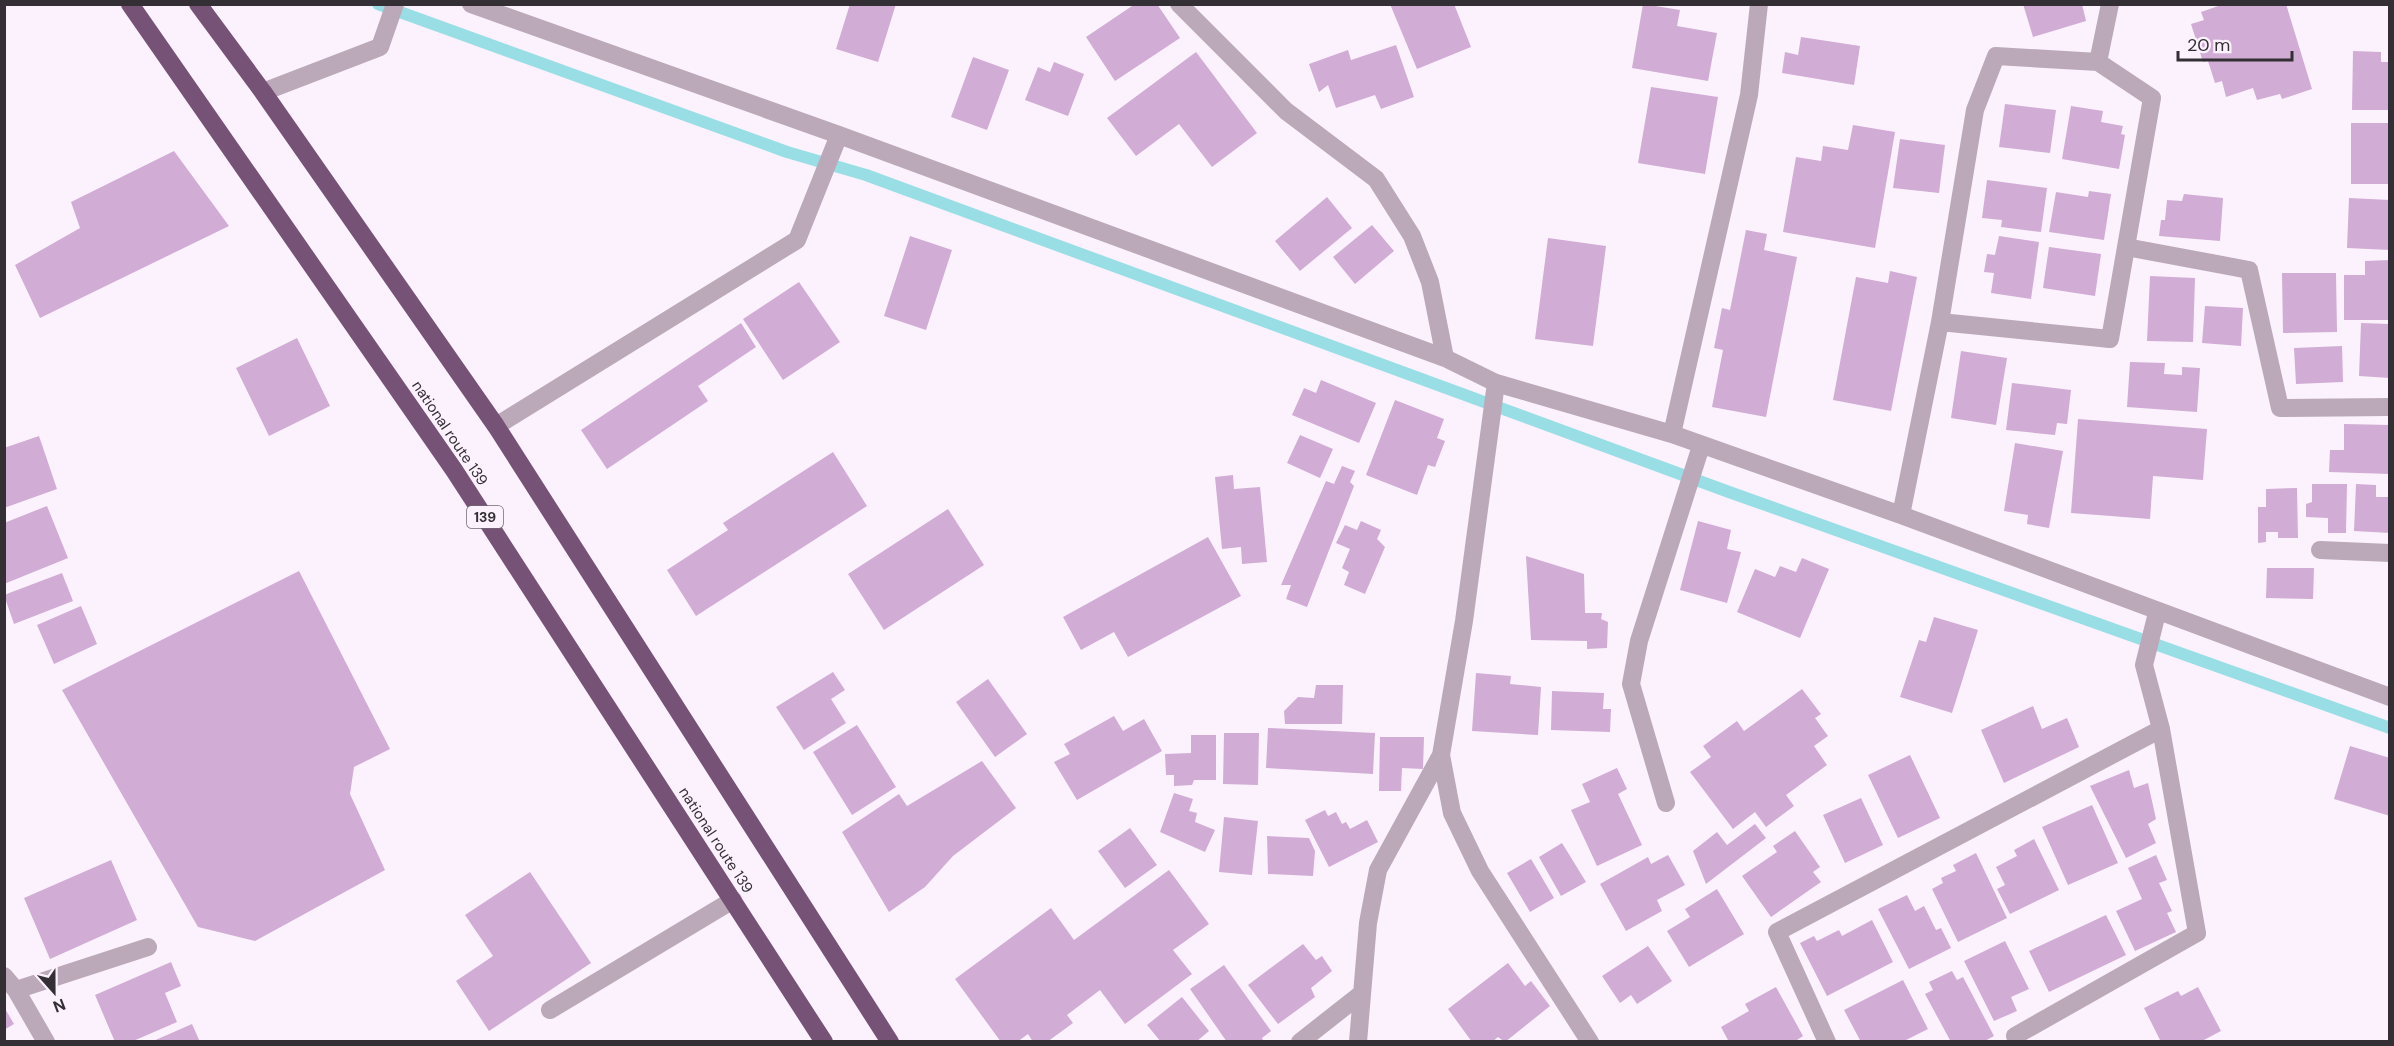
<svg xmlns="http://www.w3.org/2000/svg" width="2394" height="1046" viewBox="0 0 2394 1046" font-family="'DM Sans',sans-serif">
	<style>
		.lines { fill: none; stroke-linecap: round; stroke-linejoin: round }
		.stream { stroke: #99dee5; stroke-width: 12 }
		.building { fill: #d1acd5 }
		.minor { stroke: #bba9ba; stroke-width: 18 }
		.highway { stroke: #765376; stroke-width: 18 }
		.labels { text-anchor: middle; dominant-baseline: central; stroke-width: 5; stroke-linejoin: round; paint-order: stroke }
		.shield { fill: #fcf2fd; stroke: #706971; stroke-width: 1.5 }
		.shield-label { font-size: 14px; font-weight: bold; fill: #342e35 }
		.street-label { font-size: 15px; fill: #342e35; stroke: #fcf2fd }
	</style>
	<rect width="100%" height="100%" fill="#fcf2fd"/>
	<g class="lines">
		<path class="stream" d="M378,4L787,152L866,175L1729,492L2390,728"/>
	</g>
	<path class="building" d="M850,4H896L878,62L836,49Z
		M1135,4H1157L1180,38L1115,81L1086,37Z
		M1390,4H1454L1471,47L1417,69Z
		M1643,4L1680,10L1677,26L1717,33L1708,81L1632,68Z
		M2023,4H2082L2086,21L2033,37Z
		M2224,4H2286L2312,89L2282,99L2280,94L2257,100L2253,88L2226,97L2222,81L2215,83L2208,61L2203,62L2191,24L2204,20L2201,12Z
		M1801,37L1860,46L1854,85L1782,73L1785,52L1798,55Z
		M1396,45L1414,97L1381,109L1375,95L1336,108L1328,85L1319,92L1309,64L1348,50L1351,60Z
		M2353,51L2381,52V62H2390V110H2352Z
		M1196,52L1257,133L1212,167L1179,124L1136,156L1107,118Z
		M973,57L1009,70L987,130L951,117Z
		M1054,62L1084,74L1068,116L1025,100L1038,67L1050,72Z
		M1651,87L1718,97L1705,174L1638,163Z
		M2005,104L2056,110L2050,153L1999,147Z
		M2071,106L2103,111L2101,122L2123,126L2121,134L2125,135L2119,169L2062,159Z
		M2351,123H2390V184H2351Z
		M1853,125L1895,132L1875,248L1783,232L1796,157L1821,161L1823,146L1848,150Z
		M1900,139L1945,145L1939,193L1893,188Z
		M174,151L229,226L40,318L15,265L80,228L71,202Z
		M1987,180L2047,188L2041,232L2001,227L2002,220L1982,218Z
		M2089,191L2111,194L2104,240L2049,232L2056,192L2088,197Z
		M2184,194L2223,198L2220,241L2159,236L2161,220H2165L2167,200L2182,201Z
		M1327,197L1352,228L1300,271L1275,241Z
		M2349,198L2390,200V250L2347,248Z
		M1372,225L1394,251L1355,284L1333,257Z
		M1746,230L1767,234L1764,250L1797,257L1766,417L1712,407L1723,350L1714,348L1722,308L1730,310Z
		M910,236L952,250L926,330L884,316Z
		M1999,236L2039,242L2031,299L1991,293L1994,273L1984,272L1987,254L1995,255Z
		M1548,238L1606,246L1593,346L1535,339Z
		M2049,247L2101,254L2095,296L2043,288Z
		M2390,260V320H2344V275H2365V261Z
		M1890,271L1917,277L1891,411L1833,400L1856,277L1888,283Z
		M2282,273H2336L2337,332L2283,333Z
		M2150,276L2195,278L2193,342L2147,341Z
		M799,282L840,342L783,380L743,319Z
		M2205,306L2243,308L2241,346L2202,343Z
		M741,323L756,347L698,386L708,401L607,469L581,430Z
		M2361,323L2390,324V378L2359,376Z
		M297,338L330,406L269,436L236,368Z
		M2342,346L2343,382L2296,384L2294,348Z
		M1961,351L2007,358L1996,425L1951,418Z
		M2130,362L2165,363L2164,374L2182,375V367L2200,368L2197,412L2127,407Z
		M1321,380L1376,403L1359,443L1292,415L1304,388L1316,393Z
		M2012,383L2071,390L2067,424L2057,423L2055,435L2006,430Z
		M1395,400L1444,419L1437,438L1445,441L1435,467L1428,465L1417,495L1366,475Z
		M2078,419L2207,429L2203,480L2153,476L2150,519L2071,513Z
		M2344,424L2390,425V474L2329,472L2330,450H2344Z
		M1300,435L1333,449L1320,478L1287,463Z
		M39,436L57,489L4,508V448Z
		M2015,443L2063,451L2049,528L2027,524L2028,515L2004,511Z
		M833,452L867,506L696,616L667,570L728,530L723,523Z
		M1342,466L1355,471L1350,482L1354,486L1307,607L1286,599L1291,585H1281L1326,481L1334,484Z
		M1233,475L1234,489L1260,487L1267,562L1242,564L1241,547L1222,549L1215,477Z
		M2312,484H2347L2346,533H2328V518L2306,517V504L2312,502Z
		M2356,484L2376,485V497H2390V533L2354,531Z
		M2297,488L2298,538H2278V532H2266V542L2258,543V507H2266V489Z
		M47,506L68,558L4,584V523Z
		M948,509L984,565L884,630L848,574Z
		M1361,521L1381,530L1377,539L1385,547L1365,594L1344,585L1349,572L1342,568L1350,549L1336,543L1345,525L1357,530Z
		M1698,521L1731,530L1727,549L1741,552L1727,603L1680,590Z
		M1208,537L1241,596L1128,657L1114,632L1081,650L1063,617Z
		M1526,556L1584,574L1585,613H1602L1601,619L1608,622L1607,648L1587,649V641L1531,640Z
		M1802,558L1829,569L1800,638L1737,612L1755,569L1775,577L1780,566L1796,572Z
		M2267,568H2314L2313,599L2266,598Z
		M299,571L390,749L354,767L350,794L385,870L255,941L198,927L62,690Z
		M62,573L73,601L14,624L4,595Z
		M81,606L97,644L54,664L37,625Z
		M1934,617L1978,630L1952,713L1900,697L1919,640L1926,642Z
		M833,672L845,690L831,699L846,723L804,750L776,707Z
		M1476,673L1511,676L1510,684L1541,687L1538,735L1472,731Z
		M988,679L1027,734L995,757L956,702Z
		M1316,685H1343L1342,724H1285L1284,711L1298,697L1314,698Z
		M1802,689L1821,714L1815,718L1828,736L1814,746L1827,765L1786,795L1794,806L1766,827L1755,812L1733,829L1690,772L1711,757L1703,746L1737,721L1744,731Z
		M1552,691L1604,693L1603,709H1611L1610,732L1551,730Z
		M2033,706L2042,729L2067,718L2079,747L2004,783L1981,730Z
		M1114,716L1123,731L1144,719L1162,751L1077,800L1054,762L1070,754L1064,744Z
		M857,725L896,787L852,815L813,752Z
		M1268,728L1375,733L1373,774L1266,768Z
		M1224,733H1259L1258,785L1223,784Z
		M1191,735H1216V780H1194L1192,785L1174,786V775H1166L1165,754L1191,753Z
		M1380,737H1424L1423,769L1402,768L1401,791H1379Z
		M2350,746L2390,758V816L2334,799Z
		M1910,755L1940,818L1898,838L1868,775Z
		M982,761L1016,808L953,856L925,887L889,912L842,832L899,794L907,806Z
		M1617,768L1627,789L1618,794L1642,845L1597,866L1571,810L1590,802L1582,784Z
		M2129,770L2134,788L2148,783L2156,819L2148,824L2156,843L2126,858L2090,786Z
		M1174,793L1193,799L1189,811L1197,813L1195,822L1215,830L1205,852L1160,832Z
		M1861,798L1883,845L1845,863L1823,815Z
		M2092,805L2118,863L2068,885L2042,827Z
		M1325,810L1328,816L1336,812L1342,824L1346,822L1350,829L1367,820L1378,842L1329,867L1305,820Z
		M1224,817L1258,821L1252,875L1219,872Z
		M1755,824L1766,838L1706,884L1693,851L1717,832L1727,845Z
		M1130,828L1157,865L1125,888L1098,851Z
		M1795,831L1820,867L1813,872L1821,882L1771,917L1742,876L1777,852L1773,846Z
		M1267,836L1309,838L1315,851L1313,876L1268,874Z
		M2034,839L2059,890L2010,914L1997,889L2005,885L1996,867L2017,856L2014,850Z
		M1562,843L1586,882L1561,896L1539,857Z
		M1976,853L2007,918L1958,942L1932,889L1943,883L1941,878L1956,871L1953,865Z
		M1668,855L1685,885L1657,900L1662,911L1626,931L1600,884L1648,857L1651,864Z
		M2156,855L2167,880L2159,883L2172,911L2167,913L2176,932L2135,951L2116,911L2142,899L2128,868Z
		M1531,859L1554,898L1530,912L1507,873Z
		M111,860L137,920L50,959L24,898Z
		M1169,870L1209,924L1173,950L1192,974L1125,1024L1100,990L1067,1015L1073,1023L1047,1042H1033L1028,1034L1017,1042H1001L955,979L1051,908L1074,940Z
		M530,872L591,963L489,1031L456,981L493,956L465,915Z
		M1717,889L1744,934L1689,967L1667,931L1690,917L1685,909Z
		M1907,895L1915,911L1924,906L1936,930L1941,928L1951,948L1909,969L1878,909Z
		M2106,915L2126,955L2049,992L2029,951Z
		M1872,920L1893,962L1827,996L1800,943L1814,936L1817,941L1839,930L1842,936Z
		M2005,941L2029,989L2011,997L2017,1011L1994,1021L1964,961Z
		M1303,944L1316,960L1322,956L1332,971L1311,988L1315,997L1278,1024L1248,985Z
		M1648,946L1672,981L1637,1004L1631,995L1620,1003L1602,976Z
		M171,962L181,986L165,993L177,1022L131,1042H115L95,995Z
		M1508,963L1525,986L1531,981L1550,1006L1505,1042L1498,1037L1492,1042H1472L1448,1009Z
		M1224,965L1271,1031L1262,1038L1264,1042H1227L1190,989Z
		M1952,971L1957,980L1963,977L1994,1036L1983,1042H1951L1925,994L1933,990L1929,982Z
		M1903,980L1928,1029L1902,1042H1861L1844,1010Z
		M1776,987L1803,1036L1794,1042H1729L1721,1027L1749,1011L1745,1004Z
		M2198,987L2221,1031L2200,1042H2161L2144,1008L2178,991L2181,996Z
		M1182,997L1209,1031L1196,1042H1161L1147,1025Z
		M4,1007L14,1024L4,1030Z
		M192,1024L200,1042H151Z"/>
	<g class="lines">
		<path class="minor" d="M471,4L839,135L1445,358L1496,383L1672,434L1901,515L2390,697
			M1179,4L1286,111L1376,179L1412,236L1430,282L1445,358
			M2098,62L2110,4
			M263,92L380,47L395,4
			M2126,247L2249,270L2280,408L2390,407
			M496,426L797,240L839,135
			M1672,434L1749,95L1759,4
			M1901,515L1940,322L2110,339L2152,98L2098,62L1996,56L1975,110L1940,322
			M2320,550L2390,553
			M1441,755L1452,813L1480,871L1590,1042
			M1666,803L1631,684L1639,641L1701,446
			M4,976L16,990L46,1042
			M16,990L148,947
			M550,1010L733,900
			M2015,1036L2197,933L2161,729L2144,665L2157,613
			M1300,1042L1361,994
			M1358,1042L1368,923L1378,870L1441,755L1464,621L1496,383
			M1827,1042L1777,932L2161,729"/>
		<path class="highway" d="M130,4L454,470L824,1042
			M198,4L263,92L496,426L890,1042"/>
	</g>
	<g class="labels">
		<rect class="shield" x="467" y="506" width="36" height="22" rx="4.5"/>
		<g class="shield-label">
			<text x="485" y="517">139</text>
		</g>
		<g class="street-label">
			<text transform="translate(450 433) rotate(56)">national route 139</text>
			<text transform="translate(716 840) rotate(57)">national route 139</text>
		</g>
	</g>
	<rect width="2394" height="1046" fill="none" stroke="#342e35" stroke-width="12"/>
	<g transform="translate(54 992) rotate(159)" stroke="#fcf2fd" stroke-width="4.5" paint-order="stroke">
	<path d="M0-4.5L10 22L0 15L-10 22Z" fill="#342e35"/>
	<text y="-9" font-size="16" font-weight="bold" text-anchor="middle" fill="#342e35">N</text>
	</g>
	<path d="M2178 51v9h114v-9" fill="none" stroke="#342e35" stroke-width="3"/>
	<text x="2187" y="51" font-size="18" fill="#342e35" stroke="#fcf2fd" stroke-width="4.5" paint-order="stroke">20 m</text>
</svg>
